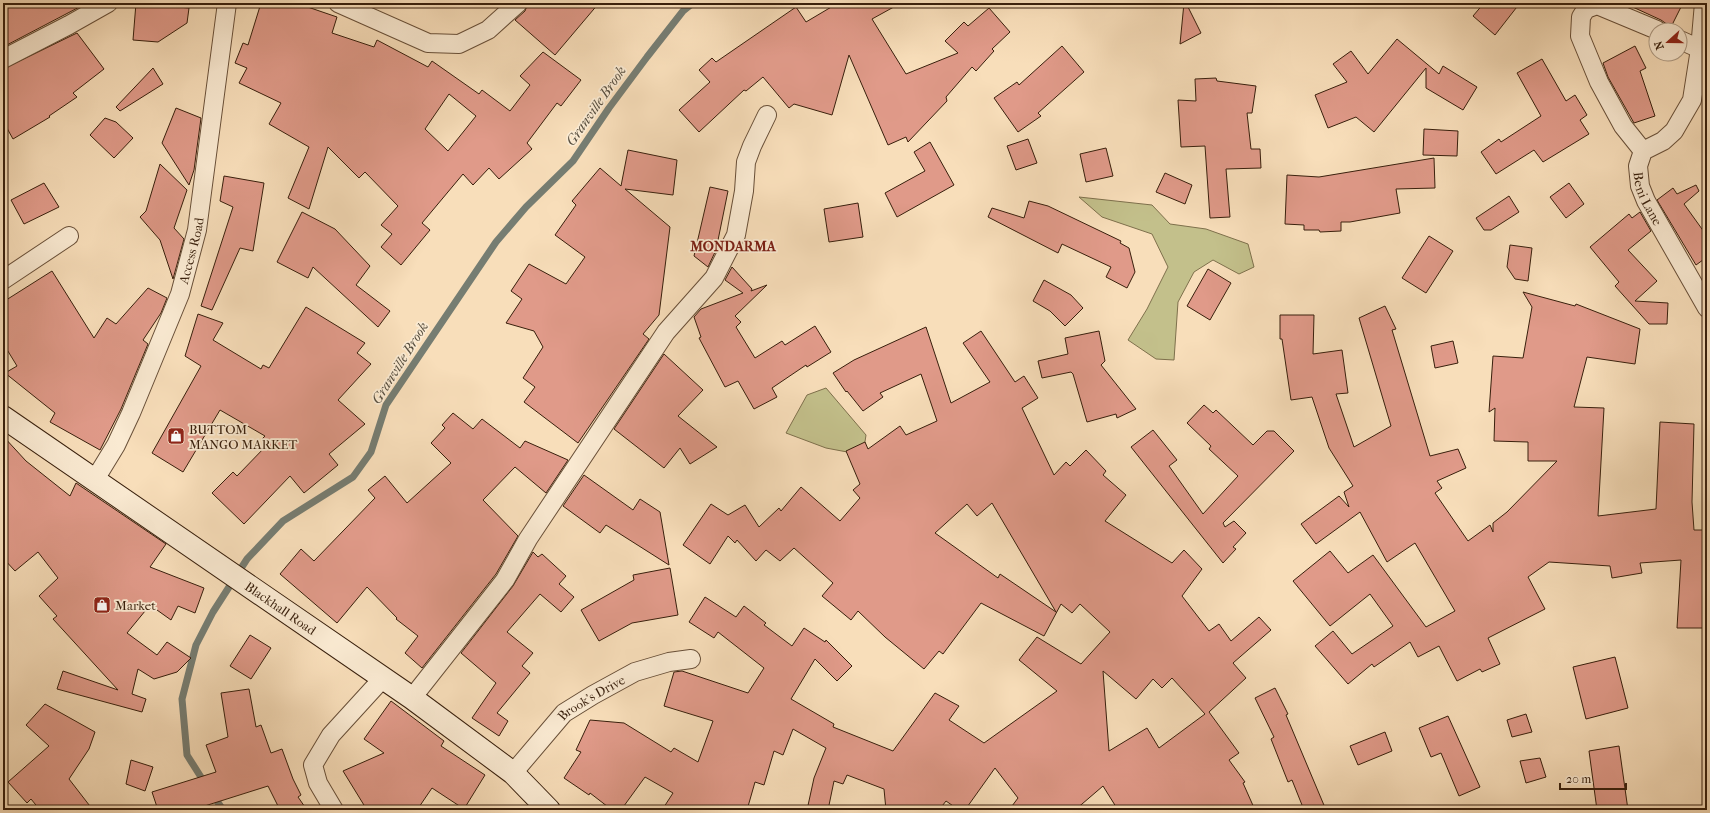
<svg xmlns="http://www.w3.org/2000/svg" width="1710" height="813" viewBox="0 0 1710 813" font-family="'IM FELL French Canon',serif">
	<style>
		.green { fill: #c3c08b; stroke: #7e704c }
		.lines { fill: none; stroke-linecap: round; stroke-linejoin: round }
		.stream { stroke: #767d72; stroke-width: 7 }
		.building { fill: #e09a89; stroke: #381f0c; fill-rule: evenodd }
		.minor-casing { stroke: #684f38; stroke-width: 20 }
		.secondary-casing { stroke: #381f0c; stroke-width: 24 }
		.minor { stroke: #faead2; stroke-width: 18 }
		.secondary { stroke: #faead2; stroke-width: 22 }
		.labels { text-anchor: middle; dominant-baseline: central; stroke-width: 3.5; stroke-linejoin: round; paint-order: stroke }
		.street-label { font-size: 13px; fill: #381f0c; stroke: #faead2 }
		.poi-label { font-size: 13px; fill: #381f0c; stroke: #faead2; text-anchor: start }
		.water-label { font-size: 14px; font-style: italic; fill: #574e3f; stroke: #faead2 }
		.neighbourhood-label { font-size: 14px; font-weight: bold; fill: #7a1f14; stroke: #faead2 }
	</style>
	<rect width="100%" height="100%" fill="#f8deba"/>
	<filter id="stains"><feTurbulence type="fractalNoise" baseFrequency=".005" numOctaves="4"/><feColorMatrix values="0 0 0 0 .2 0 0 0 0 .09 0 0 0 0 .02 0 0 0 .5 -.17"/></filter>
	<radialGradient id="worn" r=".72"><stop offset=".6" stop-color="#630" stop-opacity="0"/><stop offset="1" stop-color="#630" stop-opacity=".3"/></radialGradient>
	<path class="green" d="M1079,197L1152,205L1170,224L1206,229L1248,244L1254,267L1239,274L1213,260L1194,272L1178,302L1174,360L1156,359L1128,340L1147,309L1168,267L1152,234L1102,217Z
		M826,388L866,435L863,455L826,448L786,433L807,395Z"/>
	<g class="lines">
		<path class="stream" d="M206,785L187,755L182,699L196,645L213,612L247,559L283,521L353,477L371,452L386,405L496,242L526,207L573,161L609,108L647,57L683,11L693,3
			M213,795L223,810"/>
	</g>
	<path class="building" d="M3,3H87L3,47Z
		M136,3L189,8L187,23L158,42L133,40Z
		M261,3H296L337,17L332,33L374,47L377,40L428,67L432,61L479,94L482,90L510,111L530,85L520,76L543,52L581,80L561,106L557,103L527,143L532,149L499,179L489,168L473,185L463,174L422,223L430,230L401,265L381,247L392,234L381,225L398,206L365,172L359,178L328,147L309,209L288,198L309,147L269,124L281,103L239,83L247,68L235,63L243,43L248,45ZM449,94L476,116L448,151L425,129Z
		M528,3H599L555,55L515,20L525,11Z
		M838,3H901L872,19L906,74L958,53L945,41L964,22L968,26L989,8L1010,32L992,49L994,51L976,71L972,67L946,97L947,101L908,142L906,137L888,145L849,55L832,115L794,104L789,108L763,77L746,91L744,90L699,132L679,110L710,82L699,70L712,58L716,62L796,7L806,22Z
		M1184,3H1186L1201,33L1180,44Z
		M1484,3H1520L1495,35L1473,16Z
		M1624,3H1683L1671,27L1661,20Z
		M77,33L104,69L73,93L77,97L49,116L50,117L13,139L3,121V69Z
		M1397,39L1439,74L1443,66L1477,87L1463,110L1426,88V68L1374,132L1356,117L1328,128L1315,95L1347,82L1333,64L1351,51L1368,74Z
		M1062,46L1084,72L1038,113L1041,116L1018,132L994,98L1017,82L1019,85Z
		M1635,46L1646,68L1640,71L1655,116L1634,123L1608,77L1603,63Z
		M1542,59L1566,101L1575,95L1587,115L1580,120L1589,134L1543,162L1534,150L1496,174L1481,152L1499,139L1501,142L1541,116L1517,73Z
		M153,68L163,84L120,111L116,107Z
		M1216,78L1217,81L1256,86L1252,113H1247L1251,149H1260L1261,168L1226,169L1230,217L1210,218L1205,146L1181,147L1178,100L1196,101L1195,79Z
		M176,108L201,118L194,170L189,185L162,143Z
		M105,118L116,122L133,138L114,158L90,135Z
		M1424,129L1458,131L1457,156L1423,155Z
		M1028,139L1037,163L1016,170L1007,146Z
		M930,142L954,185L897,217L885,193L925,171L914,152Z
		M1106,148L1113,176L1086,182L1080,154Z
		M628,150L677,160L673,195L625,189L670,227L659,315L643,334L649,339L578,443L524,402L535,387L523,378L543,347L534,331L506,323L522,299L511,291L529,264L566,284L585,257L555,235L576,205L572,201L600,168L621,186Z
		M1434,158L1435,188L1396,189L1400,213L1350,222H1341V231L1320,232L1319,230H1304V225L1285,224L1287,175L1319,177Z
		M160,164L187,190L174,228L184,239L173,279L160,240L140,217L146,211Z
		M1165,173L1192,185L1185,204L1156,192Z
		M224,176L264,183L253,251L240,248L212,310L201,306L233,207L220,201Z
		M44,183L59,207L24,224L11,200Z
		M1569,183L1584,204L1566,218L1550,197Z
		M1696,185L1699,191L1684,204L1707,236V257L1696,265L1657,200L1673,188L1677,194Z
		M710,187L728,191L716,250L708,267L694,256Z
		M1509,196L1519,212L1491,230H1484L1476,218Z
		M1029,201L1048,206L1121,241L1120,243L1129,248L1135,272L1127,288L1106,277L1111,267L1062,244L1058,253L988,217L992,208L1024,218Z
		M858,203L863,237L829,242L824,209Z
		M302,212L335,229L370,266L356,285L390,311L378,327L313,267L308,278L277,262Z
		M1640,212L1651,231L1628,250L1657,281L1635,301L1668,303L1667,324H1649L1615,286L1619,282L1590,247L1629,214L1632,218Z
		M1429,236L1453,251L1426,293L1402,278Z
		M1510,245L1532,248L1528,281L1515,279L1507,267Z
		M732,267L752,289L751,291L767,285L735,316L741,322L736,327L755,358L782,341L785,345L815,326L831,352L807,367L806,365L772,388L777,397L754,409L738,381L725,387L699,338L701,337L694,317L701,309L743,293L725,280Z
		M1208,269L1231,283L1210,320L1187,306Z
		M52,271L94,338L107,318L116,324L148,288L167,298L161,313L143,340L148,344L121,409L100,450L50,422L55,413L5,373L17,366L3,343V302Z
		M1044,280L1071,295L1083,308L1065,326L1050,311L1033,301Z
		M1523,292L1575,306L1576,304L1640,329L1635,364L1587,357L1574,407L1604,408L1598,516L1656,509L1660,422L1694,424L1692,502L1694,530H1707V628H1677L1681,560L1640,563L1642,573L1612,578L1610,566L1549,562L1528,577L1545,609L1488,638L1500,664L1482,672L1480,669L1457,681L1439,646L1418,657L1410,642L1374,667L1372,664L1348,684L1315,646L1333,631L1352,654L1393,626L1370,594L1330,626L1293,581L1330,551L1348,573L1373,555L1426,627L1455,611L1415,543L1387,562L1360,512L1316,544L1301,524L1339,496L1349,507L1344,492L1353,486L1329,448L1312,397L1291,400L1282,339H1280V315H1314L1313,354L1342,350L1348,393L1336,394L1354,447L1391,426L1359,318L1385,306L1396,329L1392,330L1430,456L1458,449L1466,468L1437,481L1442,488L1435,493L1468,541L1490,525L1493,532V523L1507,512L1557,461H1528V442L1494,441L1495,408L1489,412L1493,356L1523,358L1532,307Z
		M306,307L365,343L357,353L371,364L338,400L365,424L329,454L338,465L304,493L290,476L244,524L212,493L233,472L237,476L267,445L261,440L265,436L220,410L183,472L152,453L201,366L185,356L198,314L223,323L213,340L261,369L263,365L269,368Z
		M926,327L951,403L990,382L963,343L981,331L1015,382L1024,376L1038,398L1022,408L1054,475L1066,462L1070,466L1086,450L1106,471L1103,475L1126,495L1105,521L1172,563L1184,550L1202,569L1182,596L1209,631L1219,624L1231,641L1259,617L1271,630L1233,663L1246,678L1209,712L1239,753L1229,760L1245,782L1243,783L1255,810H1118L1103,786L1075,810H1009L1018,798L995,768L965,810H959L946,801L939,810H886L884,789L847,775L843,784L834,781L828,810H807L814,778L826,748L793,729L783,755L774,751L764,785L755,782L747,810H662L673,793L645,777L621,810H612L590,793L589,795L564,778L581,752L576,750L590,720L624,723L671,752L674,748L698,762L713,721L664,706L674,672L682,671L748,693L764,668L718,632L714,638L689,622L705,597L736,617L744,606L766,623L764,625L792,646L804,628L825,642L826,640L852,666L837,681L815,659L791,699L834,724L833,727L893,751L935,693L959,706L949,720L984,743L1057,691L1019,660L1037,637L1081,664L1110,632L1080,604L1072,613L1061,604L1044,636L981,603L943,654L939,651L924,669L885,637L858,611L851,620L822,596L833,583L794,548L780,561L766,550L756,561L737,540L735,543L728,536L710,564L683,545L711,504L728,515L745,505L759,527L779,508L781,511L801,487L840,521L860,498L853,490L860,484L846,451L865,442L868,449L900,426L906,435L937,421L921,374L880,393L883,397L863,411L847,391L846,392L833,373L854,360ZM992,503L1056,612L1000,574L998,578L935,533L967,504L977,516ZM1103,671L1136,699L1153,679L1162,688L1172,678L1205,714L1159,748L1147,728L1109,751Z
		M1099,331L1105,361L1101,365L1136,409L1117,418L1116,414L1087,422L1073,374L1071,372L1042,378L1038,361L1068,354L1065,338Z
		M1453,341L1458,363L1435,368L1431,346Z
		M664,354L703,390L678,416L717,447L690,464L680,448L664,468L614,429Z
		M1204,405L1213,413L1216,410L1253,445L1267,431H1274L1294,451L1223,523L1225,527L1234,521L1246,533L1233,547L1236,549L1223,563L1131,447L1153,430L1177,460L1169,466L1203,514L1238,476L1209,449L1211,446L1187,423Z
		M453,413L473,429L482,419L520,448L525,441L568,460L546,493L515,467L483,500L518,536L496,574L422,668L405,653L418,636L396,619L397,618L367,587L337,623L280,574L301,549L314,561L375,498L368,490L385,476L407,503L451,463L431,443L445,428L442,425Z
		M3,436L26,461L70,496L76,483L166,544L150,567L204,588L195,613L178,606L171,620L150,605L127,633L157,655L167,642L191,658L177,672L154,679L138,669L132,694L146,699L142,712L57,689L63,671L118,690L53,619L57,616L39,596L58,578L38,552L15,571L3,558Z
		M584,475L633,510L640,499L660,512L669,565L606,525L600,533L563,506Z
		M533,552L538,557L542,554L566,576L559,584L574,597L561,612L540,594L507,632L533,653L522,666L530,673L497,713L508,721L499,736L472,718L496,683L461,653L513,586Z
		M670,568L678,615L632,623L599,641L581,610L634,580L633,575Z
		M250,635L271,648L251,679L230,666Z
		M1615,657L1628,708L1586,719L1573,667Z
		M1275,688L1288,714L1286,715L1326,810H1304L1292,780L1288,782L1271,739L1274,737L1255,698Z
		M249,689L256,727L261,725L271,753L282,749L293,779L301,795L298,797L307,810H280L268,786L192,810H158L152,792L216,772L206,745L228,737L221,693Z
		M391,701L444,741L441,746L485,775L464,809L432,788L417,810H367L343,771L384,753L364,739Z
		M45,704L95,732L89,749L69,779L93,810H40L31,799L27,803L8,782L49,746L26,725Z
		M1526,714L1532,732L1512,737L1507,720Z
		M1448,716L1480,787L1459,796L1441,753L1431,757L1419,728Z
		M1385,732L1392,751L1358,765L1350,746Z
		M1619,746L1628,810H1597L1589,751Z
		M1540,758L1546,777L1526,783L1520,761Z
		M131,760L153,767L145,791L126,784Z"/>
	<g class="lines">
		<defs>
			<g id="minor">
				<path d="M338,3L428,43L459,44L488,30L518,3"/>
				<path id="s1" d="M1704,3L1700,49L1692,100L1674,131L1663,141L1643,151L1638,166L1640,186L1646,201L1707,308"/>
				<path d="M1680,40L1700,49"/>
				<path d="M3,59L69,25L108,3"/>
				<path d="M1643,151L1623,126L1599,82L1580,36L1581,17L1586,9L1597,5L1657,30"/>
				<path d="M3,280L69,236"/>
				<path id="s2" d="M94,481L116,445L131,413L180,294L197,230L227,3"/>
				<path d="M412,698L505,580L528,539L666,332L714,278L736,235L744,191L746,162L752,146L767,115"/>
				<path id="s3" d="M513,773L564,713L593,695L635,672L669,662L691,659"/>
				<path d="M334,810L318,783L313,765L331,735L383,678"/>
			</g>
			<g id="secondary">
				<path id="s4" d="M3,417L412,698L513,773L549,810"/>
			</g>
		</defs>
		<use href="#minor" class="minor-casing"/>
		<use href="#secondary" class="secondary-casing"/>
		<use href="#minor" class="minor"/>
		<use href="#secondary" class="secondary"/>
	</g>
	<defs>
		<symbol id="shop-square" viewBox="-11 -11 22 22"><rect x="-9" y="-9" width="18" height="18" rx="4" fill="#8f2418" stroke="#faead2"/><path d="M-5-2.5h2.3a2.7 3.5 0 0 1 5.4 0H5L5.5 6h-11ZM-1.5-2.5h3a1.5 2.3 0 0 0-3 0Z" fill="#fff"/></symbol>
	</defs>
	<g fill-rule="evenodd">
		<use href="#shop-square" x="166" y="426" width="20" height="20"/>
		<use href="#shop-square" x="92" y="595" width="20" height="20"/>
	</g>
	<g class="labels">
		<g class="street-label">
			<text stroke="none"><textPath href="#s1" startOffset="221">Beni Lane</textPath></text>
			<text stroke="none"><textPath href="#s2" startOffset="251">Access Road</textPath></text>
			<text stroke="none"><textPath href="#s4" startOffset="337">Blackhall Road</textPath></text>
			<text stroke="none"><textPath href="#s3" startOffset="110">Brook's Drive</textPath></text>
		</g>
		<g class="poi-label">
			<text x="189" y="429">BUTTOM<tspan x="189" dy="15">MANGO MARKET</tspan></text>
			<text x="115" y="605">Market</text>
		</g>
		<g class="water-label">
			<text transform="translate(596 106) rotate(-55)">Granville Brook</text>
			<text transform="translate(400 363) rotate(-58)">Granville Brook</text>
		</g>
		<g class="neighbourhood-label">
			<text x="733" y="246">MONDARMA</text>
		</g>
	</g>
	<rect width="1710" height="813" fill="none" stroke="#f8deba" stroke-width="16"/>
	<rect x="4" y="4" width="1702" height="805" fill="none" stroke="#381f0c" stroke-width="2"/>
	<rect x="8" y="8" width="1694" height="797" fill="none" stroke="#381f0c"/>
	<g transform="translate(1668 42) rotate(249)"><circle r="19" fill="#faead2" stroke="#ac9983"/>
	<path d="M0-3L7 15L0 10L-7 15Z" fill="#8f2418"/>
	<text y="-6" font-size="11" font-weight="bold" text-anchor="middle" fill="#381f0c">N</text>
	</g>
	<path d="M1560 783v6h66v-6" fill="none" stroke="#381f0c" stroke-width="2"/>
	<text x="1566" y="783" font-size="12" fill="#381f0c" stroke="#faead2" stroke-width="3" paint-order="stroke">20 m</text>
	<rect width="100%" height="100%" filter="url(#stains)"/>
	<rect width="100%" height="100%" fill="url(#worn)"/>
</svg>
